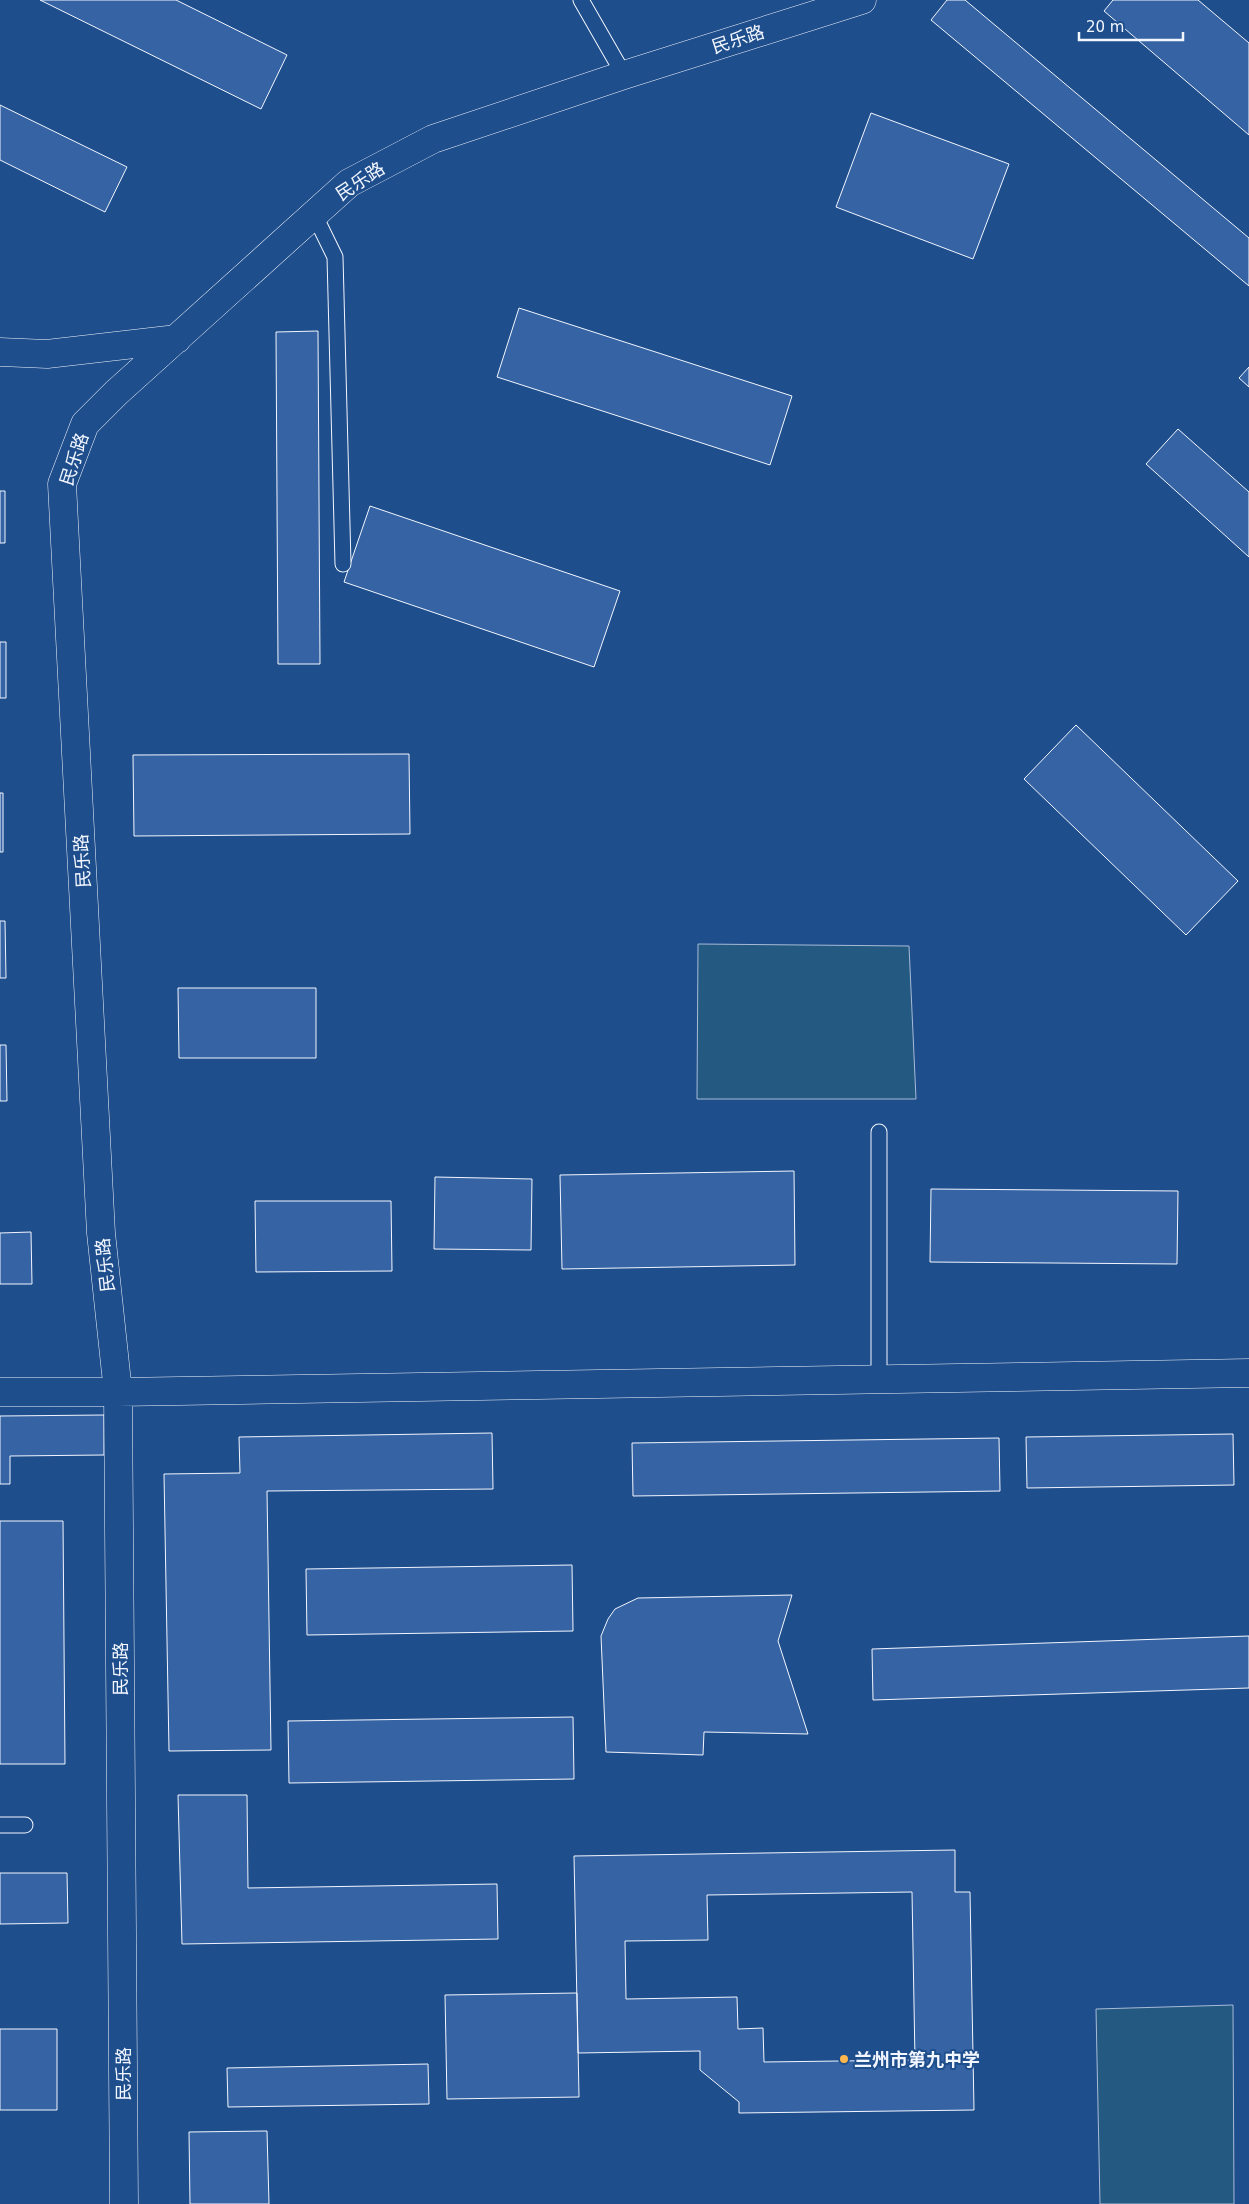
<svg xmlns="http://www.w3.org/2000/svg" width="1249" height="2204" viewBox="0 0 1249 2204" font-family="'DejaVu Sans','Noto Sans SC',sans-serif">
	<style>
		.green { fill: #245a82; stroke: #a8bbd7 }
		.building { fill: #3563a3; stroke: #f2f6ff; fill-rule: evenodd }
		.lines { fill: none; stroke-linecap: round; stroke-linejoin: round }
		.service-casing { stroke: #f2f6ff; stroke-width: 17 }
		.minor-casing { stroke: #f2f6ff; stroke-width: 29 }
		.service { stroke: #1f4e8c; stroke-width: 15 }
		.minor { stroke: #1f4e8c; stroke-width: 28 }
		.poi-dot { fill: #ffb74d; stroke: #1f4e8c; stroke-width: 2 }
		.labels { text-anchor: middle; dominant-baseline: central; stroke-width: 4; stroke-linejoin: round; paint-order: stroke }
		.street-label { font-size: 18px; fill: #f2f6ff; stroke: #1f4e8c }
		.poi-label { font-size: 18px; font-weight: bold; fill: #f2f6ff; stroke: #1f4e8c; text-anchor: start }
	</style>
	<rect width="100%" height="100%" fill="#1f4e8c"/>
	<path class="green" d="M698,944L909,946L916,1099H697Z
		M1233,2005L1234,2204H1100L1096,2009Z"/>
	<path class="building" d="M40,0H176L287,55L261,109Z
		M947,0H965L1249,238V286L931,20Z
		M1113,0H1198L1249,43V135L1104,11Z
		M0,105L127,167L105,212L0,160Z
		M871,113L1009,164L973,259L836,207Z
		M519,308L792,396L770,465L497,377Z
		M318,331L320,664H278L276,332Z
		M1249,367V387L1239,378Z
		M1178,429L1249,492V557L1146,464Z
		M0,491H5V543H0Z
		M370,506L620,591L594,667L344,582Z
		M0,642H6V698H0Z
		M1076,725L1238,881L1186,935L1024,779Z
		M409,754L410,834L134,836L133,755Z
		M0,793H3V852H0Z
		M0,921H5L6,978H0Z
		M178,988H316V1058H179Z
		M0,1045H6L7,1101H0Z
		M794,1171L795,1265L562,1269L560,1175Z
		M435,1177L532,1179L531,1250L434,1249Z
		M931,1189L1178,1191L1177,1264L930,1262Z
		M255,1201H391L392,1271L256,1272Z
		M31,1232L32,1284H0V1233Z
		M104,1415V1455L10,1456V1484H0V1416Z
		M492,1433L493,1489L267,1491L271,1750L169,1751L164,1474L240,1473L239,1437Z
		M1233,1434L1234,1485L1027,1488L1026,1437Z
		M999,1438L1000,1491L633,1496L632,1443Z
		M0,1521H63L65,1764H0Z
		M572,1565L573,1631L307,1635L306,1569Z
		M792,1595L778,1641L808,1734L704,1732L703,1755L606,1752L601,1636L608,1619L615,1609L638,1598Z
		M1249,1636V1688L873,1700L872,1649Z
		M573,1717L574,1779L289,1783L288,1721Z
		M178,1795H247L248,1888L497,1884L498,1939L182,1944Z
		M955,1850V1892H970L974,2110L739,2113V2102L700,2070V2051L578,2053L574,1856ZM912,1892L915,2060L764,2062L763,2028L738,2029L737,1997L626,1999L625,1941L708,1940L707,1895Z
		M0,1873H67L68,1923L0,1924Z
		M577,1993L579,2097L447,2099L445,1995Z
		M0,2029H57V2110H0Z
		M428,2064L429,2104L228,2107L227,2068Z
		M267,2131L269,2204H190L189,2132Z"/>
	<g class="lines">
		<defs>
			<path id="service" d="M581,0L624,75
				M314,214L335,257L343,564
				M879,1379V1132
				M0,1825H25"/>
			<path id="minor" d="M0,352L47,354L177,339
				M0,1392H118L1249,1373
				M124,2204L118,1392L101,1233L62,484L85,424L116,393L349,183L433,139L624,75L862,0"/>
		</defs>
		<use href="#service" class="service-casing"/>
		<use href="#minor" class="minor-casing"/>
		<use href="#service" class="service"/>
		<use href="#minor" class="minor"/>
	</g>
	<circle class="poi-dot" cx="844" cy="2059" r="5"/>
	<g class="labels">
		<g class="street-label">
			<text transform="translate(738 39) rotate(-18)">民乐路</text>
			<text transform="translate(360 181) rotate(-33)">民乐路</text>
			<text transform="translate(74 459) rotate(-72)">民乐路</text>
			<text transform="translate(82 861) rotate(-93)">民乐路</text>
			<text transform="translate(105 1265) rotate(-96)">民乐路</text>
			<text transform="translate(120 1669) rotate(-90)">民乐路</text>
			<text transform="translate(123 2074) rotate(-90)">民乐路</text>
		</g>
		<g class="poi-label">
			<text x="854" y="2059">兰州市第九中学</text>
		</g>
	</g>
	<path d="M1079 32v8h104v-8" fill="none" stroke="#f2f6ff" stroke-width="2.5"/>
	<text x="1086" y="32" font-size="15" fill="#f2f6ff" stroke="#1f4e8c" stroke-width="4" paint-order="stroke">20 m</text>
</svg>
